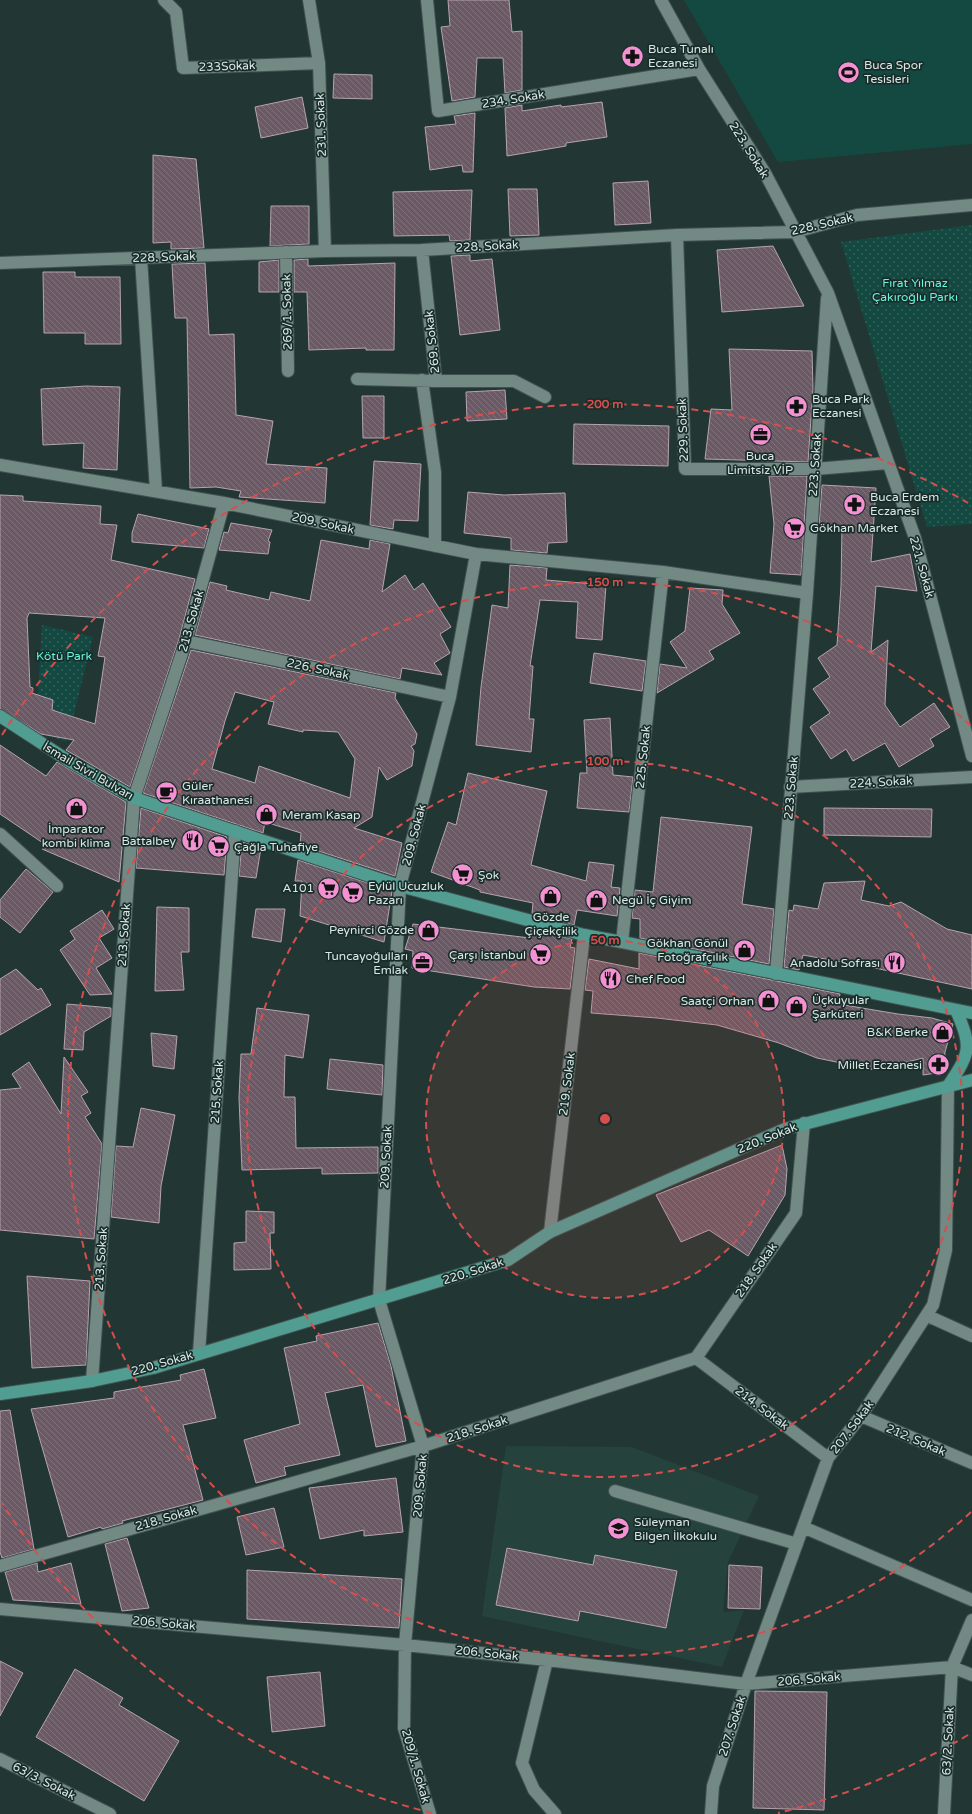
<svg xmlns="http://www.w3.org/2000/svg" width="972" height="1814" viewBox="0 0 972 1814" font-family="'Varela Round',sans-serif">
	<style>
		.built { fill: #25423d }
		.grass { fill: url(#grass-dots) }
		.garden { fill: #144942 }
		.building { fill: url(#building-back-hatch); stroke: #b6a3af; fill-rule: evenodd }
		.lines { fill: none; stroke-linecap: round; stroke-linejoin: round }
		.minor-casing { stroke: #405250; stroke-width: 14 }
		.major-casing { stroke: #405250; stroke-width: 14 }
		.minor { stroke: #728984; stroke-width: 12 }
		.major { stroke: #529d92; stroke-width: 12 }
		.ring { fill: none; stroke: #d74e4e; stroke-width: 2; stroke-dasharray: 7 5 }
		.labels { text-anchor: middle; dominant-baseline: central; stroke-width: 3.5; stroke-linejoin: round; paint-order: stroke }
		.poi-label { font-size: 12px; fill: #dbe7e5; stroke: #182d29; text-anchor: start }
		.street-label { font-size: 12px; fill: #dbe7e5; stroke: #182d29 }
		.park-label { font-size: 12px; fill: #68f4df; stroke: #182d29 }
		.centre { fill: #d74e4e; stroke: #182d29; stroke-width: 2 }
		.ring-label { font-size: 12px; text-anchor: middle; font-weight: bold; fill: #d74e4e; stroke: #182d29; stroke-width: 3.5; stroke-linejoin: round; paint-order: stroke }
	</style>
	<defs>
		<pattern id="grass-dots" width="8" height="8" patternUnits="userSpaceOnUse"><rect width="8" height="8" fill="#144942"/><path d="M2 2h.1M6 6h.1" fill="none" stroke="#36635d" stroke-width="1.8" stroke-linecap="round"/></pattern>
		<pattern id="building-back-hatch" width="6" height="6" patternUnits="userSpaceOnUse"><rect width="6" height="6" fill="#6b5a65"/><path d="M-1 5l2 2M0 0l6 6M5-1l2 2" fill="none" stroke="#80727b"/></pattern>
	</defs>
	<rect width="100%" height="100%" fill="#223733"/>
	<path class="built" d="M506,1446L632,1447L759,1496L728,1562L723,1612L744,1610L722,1667L482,1616Z"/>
	<path class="grass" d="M972,225V524L927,527L841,242Z
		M42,625L93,637L67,742L47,735L53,700L38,695Z"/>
	<path class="garden" d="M684,0H972V144L778,162Z"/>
	<path class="building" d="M448,0H509L512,32L522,31V90L505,93L503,58H477L475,97L452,101L441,27L450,26Z
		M334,74L372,75V99L333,98Z
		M302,97L308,128L261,138L255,107Z
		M602,102L607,137L566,143V146L507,156L505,108L522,105V111L561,105V107Z
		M475,113L473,172H463L462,165L430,170L425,127L456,124L454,116Z
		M153,155L196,159L204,248L171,249V242L153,243Z
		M648,181L651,223L615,225L613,183Z
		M508,189H537L539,235L510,236Z
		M472,190L470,240L450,241L449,235L394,236L393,192Z
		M271,206H309V244L270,246Z
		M773,246L804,306L722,312L717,250Z
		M470,255V261L492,259L500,330L460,335L451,256Z
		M308,259V266L395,263L394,350H366V348L309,350L307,292H294V260Z
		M279,260V292H259V262Z
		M205,263L209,335L234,334L236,415L273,421L266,464L327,468L325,503L239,497L241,491L216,487L190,488L187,318H175L172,264Z
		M43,272H75V277H120L121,344H85V333H44Z
		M729,349L812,351L813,389L808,462L705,459L711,409L732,410Z
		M86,386L120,387L117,470L83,468L84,443L43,445L41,389Z
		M505,390L507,419L467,421L466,392Z
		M362,396H384V438H363Z
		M574,424L669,426L668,466L573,464Z
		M374,461L421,464L418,521L394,520L393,529L370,525Z
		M769,476H807L801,575L770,573L774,524Z
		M822,485L876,488L871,562L910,554L917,591L876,586L871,652L888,640L885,705L900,727L934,703L950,727L930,739L934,746L899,767L885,743L853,761L846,749L831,759L810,727L830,713L813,689L830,677L818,658L837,645L841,586L842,527L819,526Z
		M468,492L504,495L565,493L567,542L548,543L547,553L511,550V538L464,533Z
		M0,495L23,496V501L101,506L100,524L117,525L111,560L195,579L179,639L130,787L66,750L74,740L41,734L0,709ZM29,613L105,618L98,656L105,657L95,724L52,710L53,700L32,693L33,688L30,687L27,618Z
		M138,514L209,529L204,548L132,542V533Z
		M231,523L272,530L268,541L270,542L268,554L219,550L224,532L228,533Z
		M321,540L369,549L370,540L390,544L382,592L405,575L414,590L423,583L451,627L440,634L450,653L434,663L442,675L402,668L400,679L195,635L210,582L227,586L226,590L269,600L271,592L310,601Z
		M510,565L547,568L546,580L606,585L602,640L576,638L578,602L540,600L530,666H533L529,719H534L531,752L476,745L481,687L492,605L508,608Z
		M690,588L723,590L722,604L740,633L709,651L714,659L657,693L660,664L687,668L670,642L685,631Z
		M191,650L396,693L395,698L417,734L415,744L411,746L414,751L412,766L387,780L379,767L372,817L354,828L402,843L395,876L300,845L301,833L265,822L263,833L143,793ZM235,692L274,702L268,724L303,732V730L338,732L355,759L350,798L259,766L255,783L212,769L225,721Z
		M594,653L646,661L642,691L590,683Z
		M610,718L613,775L633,777L629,812L577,808L580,773H587L584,720Z
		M0,745L46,776L57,762L126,802L119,882L42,849L46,845L0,814Z
		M468,773L547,791L531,865L586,881L589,862L614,865L611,887L620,888L617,916L577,910L574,925L532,913L533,903L480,892V890L431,872L448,822L456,825Z
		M141,808L227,837L224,875L136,868Z
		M824,808L932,809L931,837L824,835Z
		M661,817L752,827L742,904L774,909L769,964L640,938V919L632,918L635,890L653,892Z
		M242,842L261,848L256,878L239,876Z
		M298,860L392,891L384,942L300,916L302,881H295Z
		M26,869L53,892L20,933L0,917V900Z
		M865,881L861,900L889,906L901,902L947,929L972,935V989L875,968L803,955L799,970L784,967L789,910L793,911L794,905L818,909L824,883Z
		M157,907L189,908V952H181L184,990L155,991Z
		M256,909H285L281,942L252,937Z
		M102,910L114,929L99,938L112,958L96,968L112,994L90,995L60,950L75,939L70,931Z
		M413,924L530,938L531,929L572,939L570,947L575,948L570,989L534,987L412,968L413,951L405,949Z
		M639,953L840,994L838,1004L898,1014L932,1018L953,1024L945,1052L944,1072L923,1075V1058L875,1070L817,1058L779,1043L717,1025L657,1018L591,1013L593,991L585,990L589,959L639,969Z
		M16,969L38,990L41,988L51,1005L0,1035V979Z
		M67,1004L111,1008V1016L84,1032L83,1050L64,1049Z
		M257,1008L309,1015L303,1058L285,1055L284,1097H295L296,1148L378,1147V1173L322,1174V1168L242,1170L239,1098L241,1054H251Z
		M151,1033L177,1036L174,1069L153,1066Z
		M64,1057L88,1092L81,1096L91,1113L85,1117L102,1144L94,1239L0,1230V1090L21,1088L12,1074L29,1062L61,1114Z
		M330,1059L383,1065L382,1095L327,1089Z
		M141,1108L175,1115L161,1186L159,1223L111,1217L116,1146L133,1147Z
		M782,1145L787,1169L785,1195L748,1256L709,1230L681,1242L656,1195Z
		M246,1211L274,1212V1233H270L271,1269L234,1270V1243L246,1242Z
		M27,1276L90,1281L86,1365L32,1368Z
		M378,1323L391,1366L406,1441L376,1447L363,1385L325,1393L340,1455L284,1467L286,1475L256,1483L244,1440L300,1424L284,1348L317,1341L316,1336Z
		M204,1369L216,1418L183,1425L203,1500L122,1521L123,1523L102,1529L101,1527L68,1537L31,1409L114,1398V1392L181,1380L180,1375Z
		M10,1410L34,1549L2,1558L0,1552V1411Z
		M396,1478L403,1532L364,1536V1530L320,1539L309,1488Z
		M274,1508L284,1547L246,1555L237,1517Z
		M127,1538L149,1608L122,1611L105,1544Z
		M507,1548L593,1565L595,1555L677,1571L666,1628L580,1611L578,1621L496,1605Z
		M37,1563L38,1572L71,1563L81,1604L13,1600L5,1572Z
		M729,1565L762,1567L760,1609L728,1608Z
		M247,1570L402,1579L399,1628L247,1619Z
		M0,1661L23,1673L0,1716Z
		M75,1669L123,1698L119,1705L179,1741L144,1801L36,1737Z
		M320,1672L325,1726L272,1732L267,1677Z
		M755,1691L827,1692L824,1810L753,1808Z"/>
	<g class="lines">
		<defs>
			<path id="minor" d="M164,0L176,12L183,68L319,63
				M309,0L319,63L325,251
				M427,0L438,111L699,69
				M661,0L699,69L765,173L828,293L915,538L972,756
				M677,235L685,469H815L888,463
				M286,252L288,371
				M141,258L156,491
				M0,263L325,251L422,250L677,235L795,232L857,215L972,205
				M357,379L436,381L422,250
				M422,380L435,472V546
				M436,381H514L545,397
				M0,465L224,503L476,554L663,572L807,593
				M186,641L450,697
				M790,787L972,777
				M0,834L57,886
				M622,942L663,572
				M776,974L807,593L827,298
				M550,1232L584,935
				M928,1316L972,1336
				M199,1353L235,831
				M696,1358L828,1458
				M92,1381L134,798L186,641L224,503
				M861,1416L972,1463
				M615,1491L797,1544
				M803,1527L972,1600
				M0,1566L423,1446L696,1358L796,1213L804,1123
				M0,1609L405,1645L547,1660L746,1684L952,1667L972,1675
				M547,1660L522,1763L534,1790L555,1814
				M0,1759L110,1814
				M430,1814L404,1728L405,1645L423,1446L379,1300L400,886L450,697L476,554
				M711,1814L713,1786L746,1684L828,1458L861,1416L933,1305L946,1250L948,1086
				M944,1814L952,1667L972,1620"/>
			<path id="major" d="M0,716L69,761L134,798L400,886L584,935L622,942L972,1013
				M948,1086C971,1052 972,1047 956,1010
				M0,1394L92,1381L153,1368L508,1260L550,1232L785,1129L972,1080"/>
		</defs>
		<use href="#minor" class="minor-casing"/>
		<use href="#major" class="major-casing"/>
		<use href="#minor" class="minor"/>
		<use href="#major" class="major"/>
	</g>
	<circle cx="605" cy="1119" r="179" fill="#d74e4e" fill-opacity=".12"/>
	<g class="ring">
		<circle cx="605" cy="1119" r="179"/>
		<circle cx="605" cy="1119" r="358"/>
		<path d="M971 1512A537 537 0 1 1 971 726"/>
		<path d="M968 1735A715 715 0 0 1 778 1813M432 1813A715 715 0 0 1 2 1503M2 735A715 715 0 0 1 968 503"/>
	</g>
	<defs>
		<symbol id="pharmacy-disc" viewBox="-11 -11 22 22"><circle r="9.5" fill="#f591d2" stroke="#182d29"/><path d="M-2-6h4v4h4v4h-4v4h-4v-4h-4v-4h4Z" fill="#111"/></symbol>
		<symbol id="stadium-disc" viewBox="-11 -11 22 22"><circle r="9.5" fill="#f591d2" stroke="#182d29"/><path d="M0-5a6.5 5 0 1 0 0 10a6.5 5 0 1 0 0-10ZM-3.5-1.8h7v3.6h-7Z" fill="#111"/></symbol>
		<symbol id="office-disc" viewBox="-11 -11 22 22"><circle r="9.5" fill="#f591d2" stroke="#182d29"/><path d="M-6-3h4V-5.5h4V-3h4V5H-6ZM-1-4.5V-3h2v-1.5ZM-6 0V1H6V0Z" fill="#111"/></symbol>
		<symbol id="supermarket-disc" viewBox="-11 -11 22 22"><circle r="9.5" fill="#f591d2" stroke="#182d29"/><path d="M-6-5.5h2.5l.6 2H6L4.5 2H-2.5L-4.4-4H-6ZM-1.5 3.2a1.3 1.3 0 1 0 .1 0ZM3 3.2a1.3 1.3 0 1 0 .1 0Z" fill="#111"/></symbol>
		<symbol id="cafe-disc" viewBox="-11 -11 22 22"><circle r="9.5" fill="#f591d2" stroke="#182d29"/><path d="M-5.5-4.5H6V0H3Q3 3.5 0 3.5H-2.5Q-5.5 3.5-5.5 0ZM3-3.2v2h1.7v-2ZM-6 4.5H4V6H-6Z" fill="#111"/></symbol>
		<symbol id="shop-disc" viewBox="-11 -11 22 22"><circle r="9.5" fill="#f591d2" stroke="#182d29"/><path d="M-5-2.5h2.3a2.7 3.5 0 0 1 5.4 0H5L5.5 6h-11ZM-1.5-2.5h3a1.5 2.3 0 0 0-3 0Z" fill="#111"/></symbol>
		<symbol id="restaurant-disc" viewBox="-11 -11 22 22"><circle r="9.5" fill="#f591d2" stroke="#182d29"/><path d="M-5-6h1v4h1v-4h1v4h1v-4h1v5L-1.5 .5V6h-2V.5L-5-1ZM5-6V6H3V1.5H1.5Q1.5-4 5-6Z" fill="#111"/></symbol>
		<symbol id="school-disc" viewBox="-11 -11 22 22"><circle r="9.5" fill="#f591d2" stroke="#182d29"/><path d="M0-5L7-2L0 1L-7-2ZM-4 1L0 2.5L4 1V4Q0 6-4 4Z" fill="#111"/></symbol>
	</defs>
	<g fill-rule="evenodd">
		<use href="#pharmacy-disc" x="620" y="44" width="25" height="25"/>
		<use href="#stadium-disc" x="836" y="60" width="25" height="25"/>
		<use href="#pharmacy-disc" x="784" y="394" width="25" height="25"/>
		<use href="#office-disc" x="748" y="422" width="25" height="25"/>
		<use href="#pharmacy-disc" x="842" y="492" width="25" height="25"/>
		<use href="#supermarket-disc" x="782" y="516" width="25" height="25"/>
		<use href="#cafe-disc" x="154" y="780" width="25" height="25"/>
		<use href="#shop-disc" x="64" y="796" width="25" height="25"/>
		<use href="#shop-disc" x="254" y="802" width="25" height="25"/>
		<use href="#restaurant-disc" x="180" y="828" width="25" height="25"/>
		<use href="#supermarket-disc" x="206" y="834" width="25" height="25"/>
		<use href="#supermarket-disc" x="450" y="862" width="25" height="25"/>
		<use href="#supermarket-disc" x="316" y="876" width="25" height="25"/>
		<use href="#supermarket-disc" x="340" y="880" width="25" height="25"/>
		<use href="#shop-disc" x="538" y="884" width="25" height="25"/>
		<use href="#shop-disc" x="584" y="888" width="25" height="25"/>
		<use href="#shop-disc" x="416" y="918" width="25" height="25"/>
		<use href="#shop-disc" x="732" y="938" width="25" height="25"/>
		<use href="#supermarket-disc" x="528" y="942" width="25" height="25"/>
		<use href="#office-disc" x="410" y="950" width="25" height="25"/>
		<use href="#restaurant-disc" x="882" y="950" width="25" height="25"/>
		<use href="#restaurant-disc" x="598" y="966" width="25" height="25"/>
		<use href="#shop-disc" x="756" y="988" width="25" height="25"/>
		<use href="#shop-disc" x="784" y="994" width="25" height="25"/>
		<use href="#shop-disc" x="930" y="1020" width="25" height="25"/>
		<use href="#pharmacy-disc" x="926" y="1052" width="25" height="25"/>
		<use href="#school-disc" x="606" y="1516" width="25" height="25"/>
	</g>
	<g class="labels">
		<g class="poi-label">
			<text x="648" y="49">Buca Tunalı<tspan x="648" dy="14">Eczanesi</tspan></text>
			<text x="864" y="65">Buca Spor<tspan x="864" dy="14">Tesisleri</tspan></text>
			<text x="812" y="399">Buca Park<tspan x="812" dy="14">Eczanesi</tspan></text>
			<text x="760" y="456" text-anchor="middle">Buca<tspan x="760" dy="14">Limitsiz VİP</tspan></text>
			<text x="870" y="497">Buca Erdem<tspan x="870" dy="14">Eczanesi</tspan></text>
			<text x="810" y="528">Gökhan Market</text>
			<text x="182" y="786">Güler<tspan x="182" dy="14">Kıraathanesi</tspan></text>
			<text x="282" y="815">Meram Kasap</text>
			<text x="76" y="829" text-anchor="middle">İmparator<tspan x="76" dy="14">kombi klima</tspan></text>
			<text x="176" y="841" text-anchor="end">Battalbey</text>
			<text x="234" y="847">Çağla Tuhafiye</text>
			<text x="478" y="875">Şok</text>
			<text x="368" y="886">Eylül Ucuzluk<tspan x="368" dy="14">Pazarı</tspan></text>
			<text x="314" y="888" text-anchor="end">A101</text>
			<text x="612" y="900">Negü İç Giyim</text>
			<text x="551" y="917" text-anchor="middle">Gözde<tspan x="551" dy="14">Çiçekçilik</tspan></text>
			<text x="414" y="930" text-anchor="end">Peynirci Gözde</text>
			<text x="728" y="943" text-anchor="end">Gökhan Gönül<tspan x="728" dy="14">Fotoğrafçılık</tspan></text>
			<text x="526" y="955" text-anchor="end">Çarşı İstanbul</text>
			<text x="408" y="956" text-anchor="end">Tuncayoğulları<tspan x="408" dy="14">Emlak</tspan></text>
			<text x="880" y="963" text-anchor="end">Anadolu Sofrası</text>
			<text x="626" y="979">Chef Food</text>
			<text x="812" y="1000">Üçkuyular<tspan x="812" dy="14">Şarküteri</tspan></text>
			<text x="754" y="1001" text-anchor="end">Saatçi Orhan</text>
			<text x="928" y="1032" text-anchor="end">B&amp;K Berke</text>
			<text x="922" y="1065" text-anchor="end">Millet Eczanesi</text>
			<text x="634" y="1522">Süleyman<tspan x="634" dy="14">Bilgen İlkokulu</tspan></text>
		</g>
		<g class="street-label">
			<text transform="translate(227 66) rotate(-2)">233Sokak</text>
			<text transform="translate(513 99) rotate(-9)">234. Sokak</text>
			<text transform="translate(321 125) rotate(-92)">231. Sokak</text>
			<text transform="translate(749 150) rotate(58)">223. Sokak</text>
			<text transform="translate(822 224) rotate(-13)">228. Sokak</text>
			<text transform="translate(487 246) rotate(-3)">228. Sokak</text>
			<text transform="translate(164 257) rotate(-2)">228. Sokak</text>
			<text transform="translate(287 312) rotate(-91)">269/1. Sokak</text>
			<text transform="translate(432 342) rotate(-96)">269. Sokak</text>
			<text transform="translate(683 430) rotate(-92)">229. Sokak</text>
			<text transform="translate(815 465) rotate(-86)">223. Sokak</text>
			<text transform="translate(323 523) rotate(12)">209. Sokak</text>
			<text transform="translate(922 567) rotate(74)">221. Sokak</text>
			<text transform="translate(191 621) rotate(-74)">213. Sokak</text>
			<text transform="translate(318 669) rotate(12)">226. Sokak</text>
			<text transform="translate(643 757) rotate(-84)">225. Sokak</text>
			<text transform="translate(88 771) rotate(30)">İsmail Sivri Bulvarı</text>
			<text transform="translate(881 782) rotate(-3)">224. Sokak</text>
			<text transform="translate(791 788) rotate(-85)">223. Sokak</text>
			<text transform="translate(414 835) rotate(-75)">209. Sokak</text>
			<text transform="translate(124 935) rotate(-86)">213. Sokak</text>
			<text transform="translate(567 1084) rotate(-83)">219. Sokak</text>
			<text transform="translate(217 1092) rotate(-86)">215. Sokak</text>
			<text transform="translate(767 1138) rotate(-22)">220. Sokak</text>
			<text transform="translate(386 1157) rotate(-87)">209. Sokak</text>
			<text transform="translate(101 1259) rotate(-86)">213. Sokak</text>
			<text transform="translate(756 1270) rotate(-55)">218. Sokak</text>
			<text transform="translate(473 1271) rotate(-18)">220. Sokak</text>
			<text transform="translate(162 1363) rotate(-16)">220. Sokak</text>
			<text transform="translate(762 1408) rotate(37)">214. Sokak</text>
			<text transform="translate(852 1427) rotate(-53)">207. Sokak</text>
			<text transform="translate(477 1429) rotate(-18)">218. Sokak</text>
			<text transform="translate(916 1440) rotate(23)">212. Sokak</text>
			<text transform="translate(420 1486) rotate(-85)">209. Sokak</text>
			<text transform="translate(166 1518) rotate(-16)">218. Sokak</text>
			<text transform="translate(164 1623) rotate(5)">206. Sokak</text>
			<text transform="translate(487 1653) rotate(6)">206. Sokak</text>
			<text transform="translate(809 1679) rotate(-5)">206. Sokak</text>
			<text transform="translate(732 1726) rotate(-72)">207. Sokak</text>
			<text transform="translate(948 1741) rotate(-87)">63/2. Sokak</text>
			<text transform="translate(416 1766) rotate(74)">209/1. Sokak</text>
			<text transform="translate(44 1781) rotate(27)">63/3. Sokak</text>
		</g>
		<g class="park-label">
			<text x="915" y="283">Fırat Yılmaz<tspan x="915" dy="14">Çakıroğlu Parkı</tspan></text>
			<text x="64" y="656">Kötü Park</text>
		</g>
	</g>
	<circle cx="605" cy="1119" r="6" class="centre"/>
	<g class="ring-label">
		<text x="605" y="408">200 m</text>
		<text x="605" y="586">150 m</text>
		<text x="605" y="765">100 m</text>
		<text x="605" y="944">50 m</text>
	</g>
</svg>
